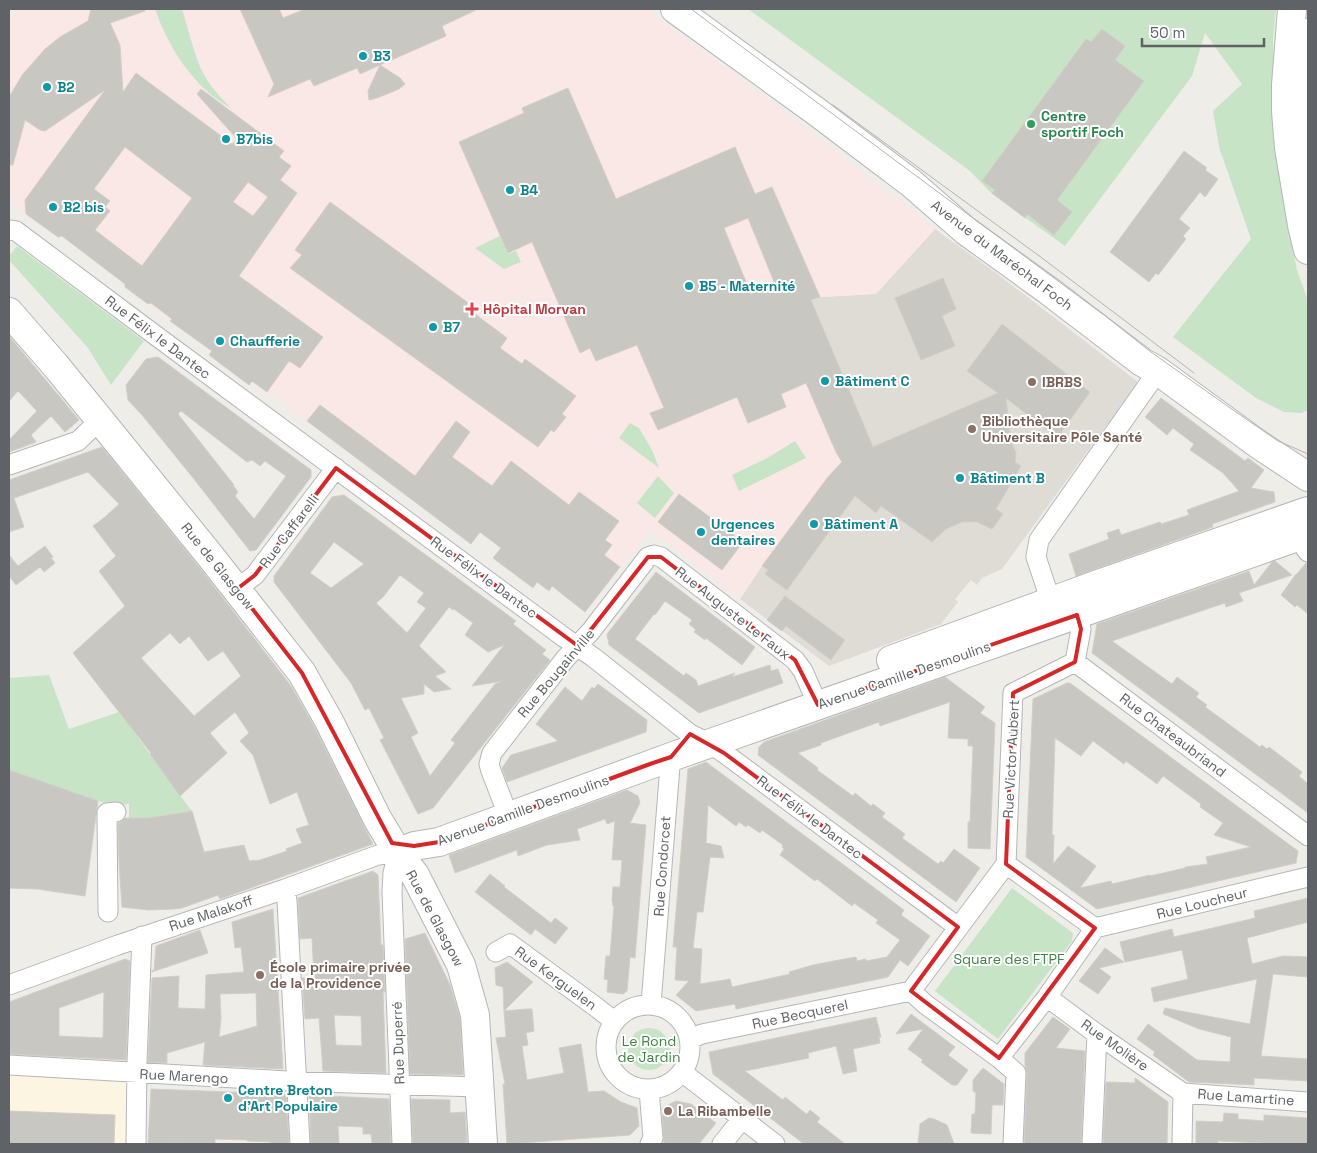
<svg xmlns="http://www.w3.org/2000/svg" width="1317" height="1153" viewBox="0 0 1317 1153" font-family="'Space Grotesk',sans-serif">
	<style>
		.commercial { fill: #fbf5e1 }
		.education { fill: #dfdcd6 }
		.medical { fill: #f9e8e6 }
		.green { fill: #c7e4c7 }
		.building { fill: #c8c7c2; stroke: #d3cfc6; fill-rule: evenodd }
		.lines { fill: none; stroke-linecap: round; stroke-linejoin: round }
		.street-casing { stroke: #b4b7ba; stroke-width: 21 }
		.secondary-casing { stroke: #b4b6ba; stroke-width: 30 }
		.street { stroke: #fff; stroke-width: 19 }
		.secondary { stroke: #fff; stroke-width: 28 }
		.tram { stroke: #b3b4b4; stroke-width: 1 }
		.marked { fill: none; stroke: #d62828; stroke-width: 4; stroke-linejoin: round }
		.culture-dot { fill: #0f9aa8; stroke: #fff; stroke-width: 2 }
		.leisure-dot { fill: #2e9e5b; stroke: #fff; stroke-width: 2 }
		.health-dot { fill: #e0444e; stroke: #fff; stroke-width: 2 }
		.education-dot { fill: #8d6e63; stroke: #fff; stroke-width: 2 }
		.labels { text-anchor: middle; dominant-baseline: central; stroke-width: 4; stroke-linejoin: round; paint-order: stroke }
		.culture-label { font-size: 14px; font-weight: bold; fill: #0d838f; stroke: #fff; text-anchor: start }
		.leisure-label { font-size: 14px; font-weight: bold; fill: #27864d; stroke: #fff; text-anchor: start }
		.street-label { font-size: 14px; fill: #5f6266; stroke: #fff }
		.health-label { font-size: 14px; font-weight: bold; fill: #be3a42; stroke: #fff; text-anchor: start }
		.education-label { font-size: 14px; font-weight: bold; fill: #785e54; stroke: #fff; text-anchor: start }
		.park-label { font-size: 14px; fill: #408443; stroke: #fff }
	</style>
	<rect width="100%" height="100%" fill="#efede8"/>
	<path class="commercial" d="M9,1073L131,1078L128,1144H113L114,1115L9,1111Z"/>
	<path class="education" d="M935,229L996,273L1138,382L1002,569L982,578L977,585L971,580L955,599L958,602L941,624L829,666L740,599L762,566L836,452L777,315L820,297L876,294Z"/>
	<path class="medical" d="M9,9H646L764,96L935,229L876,294L820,297L777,315L836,452L842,462L828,477L762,566L740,599L651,530L585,612L553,586L549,591L537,582L533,588L493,558L501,548L481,533L471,544L252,381L249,385L209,355L212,351L125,287L126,283L62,236L58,237L9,201Z"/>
	<path class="green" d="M155,9H182C188,28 193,50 201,69C208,84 220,97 232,109C224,104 216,99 209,93C184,71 166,41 155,9Z
		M748,9H1276L1273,41L1277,153L1286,218L1297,270L1308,301V410L1301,413L1284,412L1256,398L1173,337L1251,239L1219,147L1213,111L1242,84L1205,33L1192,76L1065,246L992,194L970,171Z
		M500,236L508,254L516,251L521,262L504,269L475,248Z
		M17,246L144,341L111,385L88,348L9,260V256Z
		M630,423L639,428L652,450L659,468L619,438Z
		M795,441L806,458L739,491L732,475L769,457Z
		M658,476L674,493L655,518L637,503Z
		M49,675L69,729L119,712C144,744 167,779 192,811L159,816L161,833L150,855L145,818H129V804L116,806L98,801L97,811L9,800V678Z
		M1012,888L1073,933L1072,941L998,1039L935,991Z
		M628 1049a21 21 0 1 1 42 0a21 21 0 1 1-42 0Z"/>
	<path class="building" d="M91,9H145V11L110,23L120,45L123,92L136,73L232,144L237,139L197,94L201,89L284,151L279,157L291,166L280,180L297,193L239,276L323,337L300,368L289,361L267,392L252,381L249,385L209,355L212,351L170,321L172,319L151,303L148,304L125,287V284L62,236L58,237L26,214L25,200L105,90L45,131L40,130L25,120L13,165H9V97L23,74L45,49L60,37L88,21ZM125,147L192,198L142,266L95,230L110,211L105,207L110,201L94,189ZM248,182L268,197L253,216L233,202Z
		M240,9H279L283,18L305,9H478L442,26L446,36L380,65L400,78L405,84L399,89L377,98L369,100L368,91L380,65L360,74L357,68L314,86L310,79L268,97L274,84Z
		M1102,29L1125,46L1115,60L1144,81L1057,200L1072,212L1054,235L1027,214L1025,218L992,193L995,190L982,181L1086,39L1091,42Z
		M568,88L616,199L735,147L755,194L772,187L820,297L811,300L873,447L998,393L967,371L1002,324L1090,392L1057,438L1006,398L1010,434L1008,435L1016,453L1015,462L1021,466L996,509L1003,514L992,529L977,522H962L946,529L932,542L881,506L876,513L855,496L787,590L765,574L768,570L762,566L828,477L842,462L836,452L806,383L781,394L786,407L748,423L737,397L658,430L650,413L664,408L637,345L596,361L590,348L580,353L532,242L508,253L459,142L524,113L522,108ZM748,218L775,284L751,294L724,228Z
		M1184,151L1207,168L1205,170L1218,179L1205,197L1200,192L1179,219L1190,228L1183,236L1186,239L1158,275L1156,273L1149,282L1110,252Z
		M330,202L467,302V308L507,338L500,348L522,364L525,359L576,396L562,414L566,417L554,432L551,430L538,447L290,268L302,255L295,250Z
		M943,278L956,309L942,316L955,346L921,360L895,298Z
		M9,336L79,420L65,432L51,416L31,435L36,442L9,452V440L37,411L18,391L9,401Z
		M158,357L311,470V477L256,550L250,551L194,479L142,415L128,400L126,385L146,359ZM181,411L247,462L252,460L260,466L265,461L286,476L254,519L235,496L238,492L233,485H234L178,414Z
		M1161,398L1245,461L1248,458L1264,470L1251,488L1274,492L1275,502L1212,524L1213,527L1076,576L1069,554L1109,539L1107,533L1119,529L1121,535L1160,522L1161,524L1189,515L1187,510L1239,491L1223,473L1190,450L1194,444L1173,428L1167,435L1145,417Z
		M320,405L415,476L456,421L470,432L452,457L492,486L511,461L569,505L579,492L619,521L605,540L612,545L604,555L620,567L585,612L552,586L549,591L537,582L533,588L493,558L501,548L480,532L471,544L307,421Z
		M102,447L199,567L291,686L315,728L373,844L220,899L218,895L182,908L174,909L148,910L122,907L119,862L118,823L122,821L125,818H149L192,811L204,852L244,845L249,861L260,860L287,851L286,849L302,843L296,829L309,825L297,792L270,804L253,755L240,741L249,733L235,712L210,733L227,753L180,796L150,754L151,753L73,653L125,606L99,571L116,556L93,526L105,517L119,504L88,472L14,498L24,527L9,532V480ZM170,633L180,644L189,636L208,661L223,651L241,676L194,716L141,658Z
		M679,494L743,542L722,570L658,522Z
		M344,495L516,621L513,624L546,650L542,654L550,660L433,808L418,814L380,740L384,738L369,708L365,710L351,683L274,582V576L332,497ZM334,542L364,564L331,588L310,573ZM400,575L424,593L417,602L426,608L407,633L376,603L383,597ZM449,607L453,610L454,609L473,623L465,635L488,652L504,645L472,686L503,681L495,684L451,740L455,743L430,776L411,737L418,733L401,698L424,694V684L434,692L451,689L435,676L446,672L419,646Z
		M45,546L53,557L51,558L55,563L44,572L40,567L16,585L9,576V555L18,566Z
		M1275,561L1292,575L1239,593L1243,601L1226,607L1225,603L1112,641L1172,684L1177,677L1199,693L1196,697L1207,705L1205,707L1260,747L1262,745L1267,749L1269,747L1302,772L1299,776L1308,784V813L1092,653L1097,624L1249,571L1254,585L1272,562Z
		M1306,563H1308V614L1297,605L1295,607L1281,595L1296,574H1297Z
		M656,572L755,647L742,665L706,638L705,640L694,632L696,630L689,624L692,620L665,601L655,615L654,614L635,639L684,676L686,673L696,680L698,686L735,673L732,677L770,665L771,671L778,669L783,683L699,713L609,645L607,634Z
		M785,596L845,640L831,660L786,626L782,631L767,620Z
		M945,677L985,707L980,713L995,723L990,849L968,848V822H970L973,746H968V739L948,738L950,702L880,726L879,722L821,743V745L798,753L818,768L817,770L853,796L855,793L871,806L873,804L885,813L882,817L905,834L902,838L938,864L941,861L943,863L954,849L980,868L956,902L758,755L759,747L764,742Z
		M1067,683H1070L1298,851L1296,863L1097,909L1026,857L1033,699ZM1055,738L1081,756L1093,741L1124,764L1126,761L1157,784L1163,776L1201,804L1200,807L1223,823L1214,835L1251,847L1206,857L1208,864L1185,867V868L1150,876V875L1112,884L1111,881L1080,888L1096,866L1068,846L1053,864L1054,835H1052Z
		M598,684L647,720L646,732L507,782L502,768L511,755L558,741L536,724L565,687L582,701L592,687L594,689Z
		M706,762L904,910L901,915L930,936L908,966L900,960L888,977L736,1009L735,1004L696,1011L676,995L689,981L675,980L677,947H673L688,769ZM708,805L736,826L739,822L746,827L748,825L760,833L762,830L783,845L782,847L784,849L780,855L815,881L817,879L852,906L854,903L878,920L876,923L900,940L887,957L866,961V959L857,961L856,957L839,960L813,965L789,972L790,974L732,987L730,979L700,984L702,949L693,948L697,912H703L710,857L724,858L721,846L706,843Z
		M9,770L98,801L85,896L37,889L9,888Z
		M627,790L638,796L640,803L630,823L646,825L635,958L630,957L627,991L623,994L607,992L608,980L604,979L606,956H610L614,906H613L612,900L613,887H620L622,860H612L615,821L607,824L605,819L577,829L580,840L547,845L518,856L517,850L455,873L449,855Z
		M373,871L378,875L381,945H383L385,992H383L386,1073L323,1071L319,1018L305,1019L302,978H314L312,938L300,939L298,898ZM334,1015L361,1016L362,1046L336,1045Z
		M490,874L505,886L504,887L551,923L555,918L568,928L555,944L535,929L531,935L475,892Z
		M1308,898V922L1247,938L1252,964L1283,956L1308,957V977L1273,974L1261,1056L1308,1059V1081L1254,1078V1085L1189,1082L1153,1055L1155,1052L1137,1039L1148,1024L1197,1060L1230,1062L1231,1037L1199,1029L1163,1014L1165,1008L1250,1024L1257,979L1154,1002L1151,988L1188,979L1182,950L1125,962L1120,942L1172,929L1174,937L1217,927L1255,918L1254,911Z
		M273,909L283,1069L203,1065L205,1042L167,1053V1063L148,1062L152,978L179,976L178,1008L205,1009L206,975L244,972L241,947L235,948L232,922ZM256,993L257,1026L219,1037L221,1019L220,994Z
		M200,930L208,953L152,972V970L154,971L156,946Z
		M425,933L450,985L460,1018L463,1074L462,1075L410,1074L405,939Z
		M1105,948L1124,962L1099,968L1111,977L1098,994L1079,981Z
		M125,959L130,961L126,1060L9,1054V1002ZM104,992L103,1038L59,1036V1008Z
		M507,962L533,982L504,1011L503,987L496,985L495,968Z
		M526,1009H532L534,1031L526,1033L528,1045L522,1046L527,1080L564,1073L559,1048L581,1044L588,1092L604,1091L621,1102L637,1108L639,1126L630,1135L507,1144L503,1084H505L496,1038L506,1037L504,1011Z
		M911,1014L955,1047L948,1055L968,1070L957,1085H952L921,1062L923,1060L908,1049L923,1029L896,1034Z
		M876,1017L881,1037H879L880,1043L853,1049L857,1071L843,1074L836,1046L808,1053L809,1058L745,1071L783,1100L785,1097L805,1113L807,1114L810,1110L820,1118L817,1122L845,1144H804L713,1074L709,1052Z
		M1053,1017L1070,1029L1056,1048L1085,1051L1081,1144H1024L1027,1073L1025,1066V1053Z
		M983,1068L1004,1084L1003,1105H992L991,1134L971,1133L972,1114H975L976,1093L973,1091V1080Z
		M1135,1078L1168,1102L1167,1144H1103L1106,1082L1135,1083Z
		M151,1089L286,1094L289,1144H271V1142L247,1141V1140L215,1139V1144L171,1143V1144H148Z
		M309,1095L389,1099L391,1144H372L371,1134H363V1127L338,1126L339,1144H311Z
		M411,1099L450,1100V1113L465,1112L467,1144H413Z
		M676,1101L691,1104L716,1123L699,1144H664L662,1108Z
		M9,1111L115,1115L114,1144H9Z
		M1224,1113L1238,1114V1119L1264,1121V1115L1308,1118V1144H1262V1143L1218,1141V1144H1196V1121L1223,1122Z
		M929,1118L934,1119L947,1125L954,1144H918L920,1124Z"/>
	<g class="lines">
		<defs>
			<path id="street" d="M9,230L16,231L155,335L565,638L593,657L690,734L709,743L724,753L958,927
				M9,465L78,441L100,420
				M1297,537L1308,552
				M237,589L255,575L336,468
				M1051,602L1036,557L1039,540L1158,371
				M1077,615L1081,629L1075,662L1308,836
				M503,802L491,771L489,764L492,753L565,659L591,631L648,557L654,555L661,557L795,660L803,671L818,705
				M1006,864L1095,928L1047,997L999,1058L925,1004L911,991Z
				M1006,864L1013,693L1075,662
				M285,889L287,901L300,1144
				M108,912L107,813L116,812
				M1095,928L1308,877
				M496,952L510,944L596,1007L614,1021
				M9,985L118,945L285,889L378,855L398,853L393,873L392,892L402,1144
				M1047,997L1097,1034L1183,1093
				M651,1004L670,766L671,757L676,750
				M606 1047a42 42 0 1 1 84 0a42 42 0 1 1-84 0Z
				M690,1039L702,1034L911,991
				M999,1058L1016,1073L1013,1144
				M9,1065L287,1081L478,1087
				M682,1072L775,1144
				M649,1090L653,1138L650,1144
				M1183,1093L1308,1102
				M136,1144L137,1062L142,936
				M722,1144L742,1119
				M1092,1144L1097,1034
				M1182,1144L1183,1093"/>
			<path id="secondary" d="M675,9L817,112L911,183L966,231L1049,291L1142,362L1158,371L1258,444L1308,477
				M1292,9L1286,85V111L1289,148L1302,225L1308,250
				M1307,33L1306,128L1308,158
				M9,312L56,366L100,420L211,557L302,673L329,721L377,818L398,853L415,875L461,965L475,1015L483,1144
				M891,660L1093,586L1308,511
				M398,853L414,846L439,842L671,757L1297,537L1308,535"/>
		</defs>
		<use href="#street" class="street-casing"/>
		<use href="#secondary" class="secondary-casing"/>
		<use href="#street" class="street"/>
		<use href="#secondary" class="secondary"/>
		<path class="tram" d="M691,9L1108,318L1151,352L1233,410L1278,441L1308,454
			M833,105L1042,258L1194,373"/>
	</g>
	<path class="marked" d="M336,468L578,646L648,557H661L795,660L818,705L1077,615L1081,629L1075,662L1013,693L1006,864L1095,928L999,1058L911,991L958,927L724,753L690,734L671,757L650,764L439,842L414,846L392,843L302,673L237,589L255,575Z"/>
	<g class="culture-dot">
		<circle cx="363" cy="56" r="5"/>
		<circle cx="47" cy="87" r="5"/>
		<circle cx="226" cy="139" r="5"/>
		<circle cx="510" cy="190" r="5"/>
		<circle cx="53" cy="207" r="5"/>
		<circle cx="689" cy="286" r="5"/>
		<circle cx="433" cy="327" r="5"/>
		<circle cx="220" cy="341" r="5"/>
		<circle cx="825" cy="381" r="5"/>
		<circle cx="960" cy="478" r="5"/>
		<circle cx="814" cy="524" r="5"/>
		<circle cx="701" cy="532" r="5"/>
		<circle cx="228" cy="1098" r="5"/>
	</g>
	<circle class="leisure-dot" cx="1031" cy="124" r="5"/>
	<path class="health-dot" d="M469.5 301.5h5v5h5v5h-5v5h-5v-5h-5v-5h5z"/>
	<g class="education-dot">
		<circle cx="1032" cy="382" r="5"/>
		<circle cx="972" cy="429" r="5"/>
		<circle cx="260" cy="975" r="5"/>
		<circle cx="668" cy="1111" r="5"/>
	</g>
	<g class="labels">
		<g class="culture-label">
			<text x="373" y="56">B3</text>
			<text x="57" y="87">B2</text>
			<text x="236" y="139">B7bis</text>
			<text x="520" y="190">B4</text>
			<text x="63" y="207">B2 bis</text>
			<text x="699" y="286">B5 - Maternité</text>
			<text x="443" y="327">B7</text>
			<text x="230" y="341">Chaufferie</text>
			<text x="835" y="381">Bâtiment C</text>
			<text x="970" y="478">Bâtiment B</text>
			<text x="711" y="524">Urgences<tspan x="711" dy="16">dentaires</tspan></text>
			<text x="824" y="524">Bâtiment A</text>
			<text x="238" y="1090">Centre Breton<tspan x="238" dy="16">d'Art Populaire</tspan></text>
		</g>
		<g class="leisure-label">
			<text x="1041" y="116">Centre<tspan x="1041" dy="16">sportif Foch</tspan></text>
		</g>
		<g class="street-label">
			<text transform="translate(1002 255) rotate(37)">Avenue du Maréchal Foch</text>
			<text transform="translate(158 337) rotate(37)">Rue Félix le Dantec</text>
			<text transform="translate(289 531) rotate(-53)">Rue Caffarelli</text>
			<text transform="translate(218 566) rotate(51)">Rue de Glasgow</text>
			<text transform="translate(484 577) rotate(36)">Rue Félix le Dantec</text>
			<text transform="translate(733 613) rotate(38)">Rue Auguste Le Faux</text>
			<text transform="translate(556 673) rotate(-50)">Rue Bougainville</text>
			<text transform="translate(904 675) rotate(-19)">Avenue Camille Desmoulins</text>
			<text transform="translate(1173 735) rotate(37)">Rue Chateaubriand</text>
			<text transform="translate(1011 759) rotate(-87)">Rue Victor Aubert</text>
			<text transform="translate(523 810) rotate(-20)">Avenue Camille Desmoulins</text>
			<text transform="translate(810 817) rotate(37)">Rue Félix le Dantec</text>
			<text transform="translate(662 866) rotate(-86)">Rue Condorcet</text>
			<text transform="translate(1202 903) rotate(-14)">Rue Loucheur</text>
			<text transform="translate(211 913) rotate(-18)">Rue Malakoff</text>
			<text transform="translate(435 918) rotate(62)">Rue de Glasgow</text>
			<text transform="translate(556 978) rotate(36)">Rue Kerguelen</text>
			<text transform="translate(800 1014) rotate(-12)">Rue Becquerel</text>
			<text transform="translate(398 1043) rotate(-92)">Rue Duperré</text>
			<text transform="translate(1115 1045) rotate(35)">Rue Molière</text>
			<text transform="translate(184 1076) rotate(3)">Rue Marengo</text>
			<text transform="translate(1246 1097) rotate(4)">Rue Lamartine</text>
		</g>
		<g class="health-label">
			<text x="483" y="309">Hôpital Morvan</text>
		</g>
		<g class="education-label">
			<text x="1042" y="382">IBRBS</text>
			<text x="982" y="421">Bibliothèque<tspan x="982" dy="16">Universitaire Pôle Santé</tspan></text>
			<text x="270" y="967">École primaire privée<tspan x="270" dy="16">de la Providence</tspan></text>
			<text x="678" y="1111">La Ribambelle</text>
		</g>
		<g class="park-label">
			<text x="1009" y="959">Square des FTPF</text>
			<text x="649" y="1041">Le Rond<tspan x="649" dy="16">de Jardin</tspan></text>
		</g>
	</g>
	<rect width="1317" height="1153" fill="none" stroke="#5f6266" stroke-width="20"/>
	<path d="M1142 38v8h122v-8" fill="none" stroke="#5f6266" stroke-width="2.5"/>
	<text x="1150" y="38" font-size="15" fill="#5f6266" stroke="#ffffff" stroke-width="4" paint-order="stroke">50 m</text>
</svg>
